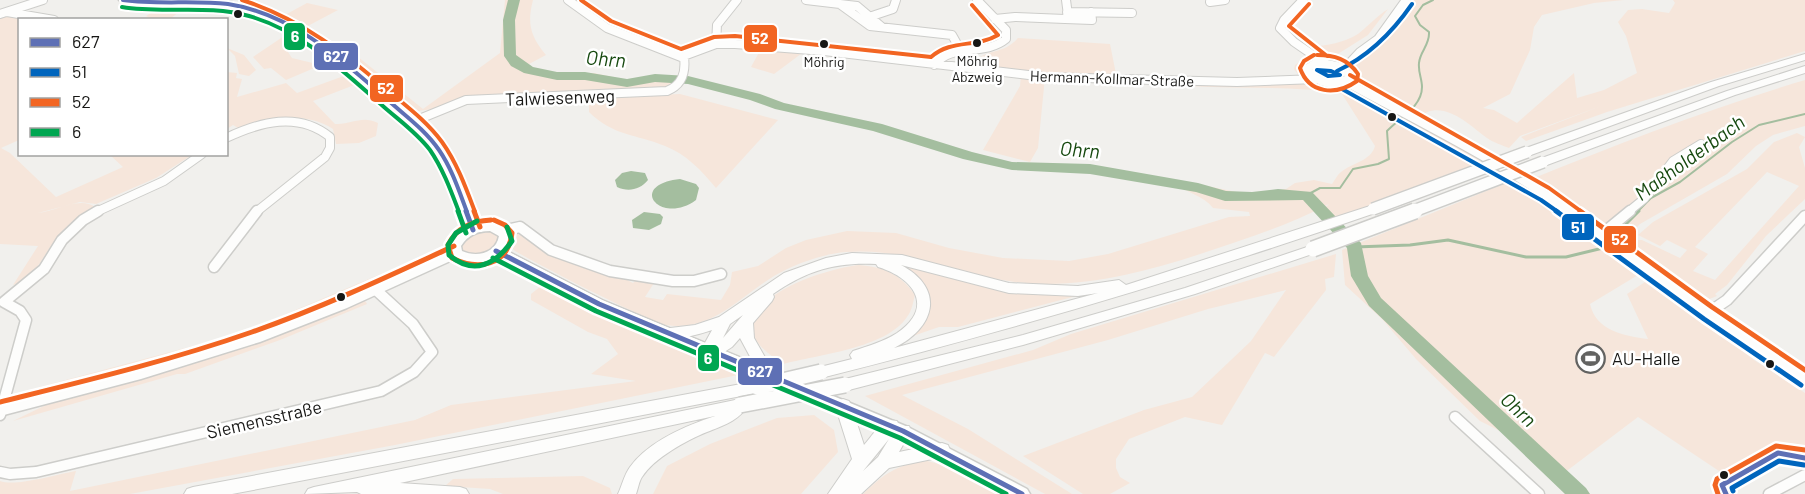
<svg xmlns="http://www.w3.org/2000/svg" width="1805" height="494" viewBox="0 0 1805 494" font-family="Barlow,sans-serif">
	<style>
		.green { fill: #f6e6db; fill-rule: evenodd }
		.water { fill: #a4be9f }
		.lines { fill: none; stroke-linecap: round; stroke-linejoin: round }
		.stream-far1 { stroke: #a4be9f; stroke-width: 2 }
		.stream { stroke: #a4be9f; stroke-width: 3 }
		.river { fill: #a4be9f; fill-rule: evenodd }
		.minor-far1-casing { stroke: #cdcdca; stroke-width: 10 }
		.minor-casing { stroke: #cdcdca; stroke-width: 13 }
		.major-casing { stroke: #cdcdca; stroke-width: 3 }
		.highway-casing { stroke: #cdcdca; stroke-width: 2 }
		.minor-far1 { stroke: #fdfdfc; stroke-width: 8 }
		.minor { stroke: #fdfdfc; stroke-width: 10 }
		.major { fill: #fdfdfc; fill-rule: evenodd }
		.highway { fill: #fdfdfc; fill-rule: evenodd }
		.highway-bridge-far1-casing { stroke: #cdcdca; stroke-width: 14; stroke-linecap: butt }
		.highway-bridge-casing { stroke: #cdcdca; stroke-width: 18; stroke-linecap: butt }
		.highway-bridge-far1 { stroke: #fdfdfc; stroke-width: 11 }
		.highway-bridge { stroke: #fdfdfc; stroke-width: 15 }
		.bus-1-far1-casing { stroke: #fff; stroke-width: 8 }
		.bus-1-casing { stroke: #fff; stroke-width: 10 }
		.bus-2-far1-casing { stroke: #fff; stroke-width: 8 }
		.bus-2-casing { stroke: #fff; stroke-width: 10 }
		.bus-3-far1-casing { stroke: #fff; stroke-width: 8 }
		.bus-3-casing { stroke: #fff; stroke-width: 10 }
		.bus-4-far1-casing { stroke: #fff; stroke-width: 8 }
		.bus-4-casing { stroke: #fff; stroke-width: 10 }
		.bus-1-far1 { stroke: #5e70b5; stroke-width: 4 }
		.bus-1 { stroke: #5e70b5; stroke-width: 5 }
		.bus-2-far1 { stroke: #0065bd; stroke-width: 4 }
		.bus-2 { stroke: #0065bd; stroke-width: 5 }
		.bus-3-far1 { stroke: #f26522; stroke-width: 4 }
		.bus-3 { stroke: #f26522; stroke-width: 5 }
		.bus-4-far1 { stroke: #00a651; stroke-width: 4 }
		.bus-4 { stroke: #00a651; stroke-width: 5 }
		.bus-dot { fill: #171715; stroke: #fff; stroke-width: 2 }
		.labels { text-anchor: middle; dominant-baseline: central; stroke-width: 5; stroke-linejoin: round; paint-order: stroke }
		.far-bus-label { font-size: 14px; fill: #171715; stroke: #fff }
		.far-street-label { font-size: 15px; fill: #171715; stroke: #fff }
		.street-label { font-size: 18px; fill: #171715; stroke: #fff }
		.poi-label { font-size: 18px; fill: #171715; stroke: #fff; text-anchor: start }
		.water-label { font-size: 20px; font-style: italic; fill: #16490f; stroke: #fff }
		.line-badge { stroke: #fff; stroke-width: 2 }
		.badge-label { font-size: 16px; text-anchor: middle; font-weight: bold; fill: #fff }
	</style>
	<rect width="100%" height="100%" fill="#f1f0ed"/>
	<path class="green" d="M505,0H533C527,23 530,36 546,55L529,64L530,69L567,75L594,73L636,82L678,80L675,86L658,92L452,102L433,109L418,111L344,49L347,48L423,109L500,53Z
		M1406,0H1624L1594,3L1542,15L1534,27L1530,50L1510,94L1483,108L1494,110L1517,123L1574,73L1577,98L1604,90L1637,73L1626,36L1618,22L1628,10L1642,9L1669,13L1675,3L1673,0H1805V51L1607,112L1526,141L1521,137L1601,106L1520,136L1509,148C1502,145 1494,143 1487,138C1468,124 1441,96 1417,119L1428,118L1470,144L1481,156L1413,122L1484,162L1373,209L1334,217L1321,211L1329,204C1299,220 1268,231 1236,242C1166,266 1090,291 1015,282C958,275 906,247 846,252C822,254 795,264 774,276C738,298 712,332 666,325C655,323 642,315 632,311C592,292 554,273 515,251L509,245L510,233L516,231C551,257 595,262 633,283L636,280L654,283L645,297L663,300L667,294L721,300L730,285L732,272L758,266L786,248L806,240L847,231L896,233L949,248L1003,258L1069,261L1108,254L1229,217L1250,216L1249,212L1213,208C1204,196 1186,192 1173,183L1178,180L1246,194L1286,189L1295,183L1314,180L1332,184C1335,180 1337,175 1341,172C1352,163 1371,161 1375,146L1342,94C1274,82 1204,94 1138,79H1314L1308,73L1299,76L1294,69L1295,65L1307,57L1298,49L1313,56L1320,55L1311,47C1327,45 1344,43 1358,34C1368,26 1377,16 1388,9L1368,35L1333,57L1342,61L1360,52L1378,39Z
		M204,3L202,6L185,7L170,19H152L146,16L164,5Z
		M307,3L338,10L304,28L283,16Z
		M0,15L48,19L20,20L19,140L1,148L10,153L56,197L123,167L110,155H192L156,178L96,204L80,202L38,213C55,212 80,195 96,208C82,217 68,225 58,237C42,255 38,277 13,285L38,246L0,244Z
		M293,30L305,37L286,49L292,58L325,66L322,69H312L286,80L271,68L264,69L253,57Z
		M1018,38L1110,44L1116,74L1047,73L983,66L975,61C989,48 1003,55 1018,38Z
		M762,47L805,51L774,74L751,67Z
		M227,48L244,55L256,70L249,76L239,74L235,56Z
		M227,72L237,73L236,78L242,79L237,97L286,83L297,93L352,73L362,82L313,101L335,124C352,125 361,115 378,123L376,136L359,143L336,144L333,129C303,110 270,119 238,128L233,125L227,129Z
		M1021,75L1045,77L1038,148L1030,162L983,150L1020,86Z
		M1805,80V126L1773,135L1756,146L1727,174L1640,224L1622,242L1529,180C1620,143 1711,108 1805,80Z
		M680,94L778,120L716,188C702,171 686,154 665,146C636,134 613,136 589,112V98Z
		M1797,133L1805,137L1799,147L1805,168V199L1766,236L1727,285L1715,294L1717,296L1707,300L1699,298L1630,249L1635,240H1642L1680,258L1687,250L1667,240L1660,246L1638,235L1653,222L1747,169L1774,142ZM1767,172L1799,186L1715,280L1693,271L1708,254L1695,247Z
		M1513,180L1538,195L1649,274L1643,272L1590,304C1596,331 1625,336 1648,339L1627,294L1651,278L1754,360L1805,393V452L1778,453L1731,479L1638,417L1560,476L1579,494H1566L1508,435L1480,421L1416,359L1382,319L1345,285L1342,250Z
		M473,230L501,231L496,251L465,258L456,243Z
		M435,251V255L373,287L306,312L289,322L236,342L42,391L32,389L241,333Z
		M1336,254L1334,277L1325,279L1326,290L1274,357L1265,353L1222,425L1185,417L1129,439L1116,459V468L1120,477L1130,483L1110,494H1083L1023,456L1144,410L1192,397L1251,341L1286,290L1208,309L1108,340L902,395L968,429L1072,494H1045L865,396L1033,350L1071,334Z
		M859,265C883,267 901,274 915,295C913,302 912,311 907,317C887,348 817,355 783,364C772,356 755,346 753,331C748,292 830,268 859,265Z
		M912,265L970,282L1084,294L958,327H939L907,338L924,320L908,270Z
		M541,286L624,325L748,373L395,445L130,494H0V481C16,487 58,474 76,471L70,491L415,420L451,405L636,381L591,374L618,354L607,339L588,332L531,300V294Z
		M364,299L367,304L280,340L185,374H177L13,421L50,403L162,372L286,332Z
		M814,415L834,430L838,452L801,494H653L667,466L710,444L777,418Z
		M927,461L952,467L1000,494H863C884,474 897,464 927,461Z
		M583,476L610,488L612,494H503L490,489L445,486L453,479Z"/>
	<path class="water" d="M631,171L645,173L648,180C640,190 628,192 617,187L615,180L622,173Z
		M680,179L696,184L699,188L696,200C661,226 626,185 680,179Z
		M644,212L660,214L663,217L661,224L649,230L633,228L632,220Z"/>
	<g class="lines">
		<path class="stream-far1" d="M1307,195L1320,188H1340L1353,169L1378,164L1389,159L1387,131C1399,118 1422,107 1422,87C1422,79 1418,72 1419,63C1420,51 1430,45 1429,32L1420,25L1415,16L1423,5L1433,0
			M1637,212L1651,198L1680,182L1732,142L1759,125L1805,114"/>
		<path class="stream" d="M1614,241L1622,228L1639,211
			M1355,247L1410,245L1448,240L1526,257H1566L1603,248L1608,244"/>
		<path class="river" d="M508,0H520L515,20L516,55L533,67L557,72H585L627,79L655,74L688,76L760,94L784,103L882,124L972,152L1012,162L1090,164L1198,183L1226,191L1252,192L1278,189L1312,192L1361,243L1368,276L1381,298L1586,488L1590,494H1565L1369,306L1351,276L1347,248L1303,200L1225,201L1196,192L1090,174L1012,170L963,159L873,131L775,109L750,100L688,84L655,82L627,87L585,80H557L524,73L511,66L504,56L503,20Z"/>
		<defs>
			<path id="minor-far1" d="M568,0L607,28L681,57L716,44H735L824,51L1045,77L1237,82L1316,79
				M806,0L857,6L882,27
				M1303,0L1284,20L1280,28L1294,42L1323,62
				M1210,2L1225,0
				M841,5L870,26L952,35L961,51
				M7,12L54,20
				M1067,12L1132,13
				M0,14L43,0
				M872,16L893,9L896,0
				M995,19L1015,17L1065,19L1068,15L1066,0
				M1065,19L1092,20L1091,12
				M716,44L717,25L737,0
				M1317,62L1341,67L1351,77C1337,88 1317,84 1307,69Z
				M934,65C953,42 984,57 1006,39V30L977,0
				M1345,68L1360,52L1378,39L1406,0
				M1346,82C1421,123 1500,161 1570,212
				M412,122L466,100L667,91C682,85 686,73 684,57
				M226,138C260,122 298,111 330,137V148L325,157L256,212
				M96,212L164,181L202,154
				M1628,212L1644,199L1673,161L1701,144"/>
			<path id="minor" d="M1568,211L1708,313L1805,379
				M501,231L520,227L551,250L610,271L673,281H694L721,274
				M1602,234L1630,211
				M214,267L257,211
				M1708,313L1727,300L1805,216
				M0,415L26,320L20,311L4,302L44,269L62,240L83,220L98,211
				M1455,417L1539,494
				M0,472L10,474L36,472L381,391L414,372L432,352L413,324L376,290
				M1769,494L1805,475"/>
			<path id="major" d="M119,0L228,1L279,16L319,39L356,67L420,122L438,141L455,169L477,225C490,222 502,224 511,235L510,243L505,250L604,301L908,427L1027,489L1030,494H1008L898,435L594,307L497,257L479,262L457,258L347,308L260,342L141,379L0,416V404C83,384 166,364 248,336C317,313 384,282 450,251L449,246L457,234L466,228C457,202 449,172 433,149C421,131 403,119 387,105C341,64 291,15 226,6C199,3 140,14 119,0ZM490,231L499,236C496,253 477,258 462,251L461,246C468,235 477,231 490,231Z"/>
			<path id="highway" d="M1805,54V60L1719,86L1531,155L1527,156L1521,152L1523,149L1711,82Z
				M1805,66V73L1735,95L1547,165H1539L1537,162L1539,159L1727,91Z
				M1373,205L1379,209L1378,212C1194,276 1009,331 821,378L816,376L813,372L816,368L852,359L850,355L853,351C868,346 883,342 897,333C935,307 914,278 878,267L876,264C835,262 806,271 773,294L774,297L772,301L753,323L754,338L774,373L771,377L766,379L761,377L740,338L732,347L715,358L704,354L701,350L712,330C697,335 677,341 662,337L660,333L662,329L695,325L719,317L784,273L826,258L852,253L902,255L1009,283L1078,286L1119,280L1126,285ZM901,265L1009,293L1078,296L1098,293L894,348C935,328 946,289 901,265ZM743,315L723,338L730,324Z
				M1313,245L1320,249L1318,252L1195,294L1023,345L845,391L839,389L837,385L839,381L845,379L1023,335L1185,288Z
				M757,381L763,383L765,387L763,391L757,393L232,494H184L187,489L193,487Z
				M740,399L746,401L748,405C739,421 722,426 707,432C687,440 654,458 642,477C639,481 638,489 636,494H618C622,486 624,475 630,467C649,441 685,426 715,416L400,483L460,487L466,489L469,494H361L357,492L305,494L308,489L314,487Z
				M843,399L849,401L851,405L864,445C873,435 883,417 897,421L899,426H909L911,431L899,452L942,443L948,445L950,450L948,455L942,457L889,468L861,494H828L852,459L835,405L837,401ZM889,439L878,457L863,471Z"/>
		</defs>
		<use href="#minor-far1" class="minor-far1-casing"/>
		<use href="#minor" class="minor-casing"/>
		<use href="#major" class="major-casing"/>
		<use href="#highway" class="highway-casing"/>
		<use href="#minor-far1" class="minor-far1"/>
		<use href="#minor" class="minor"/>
		<use href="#major" class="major"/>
		<use href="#highway" class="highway"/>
		<defs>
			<path id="highway-bridge-far1" d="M1373,209L1527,152
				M1411,212L1543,162"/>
			<path id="highway-bridge" d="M1313,249L1415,211
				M757,387L821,372
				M740,405L845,385"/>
		</defs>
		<use href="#highway-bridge-far1" class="highway-bridge-far1-casing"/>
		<use href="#highway-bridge" class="highway-bridge-casing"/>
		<use href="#highway-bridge-far1" class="highway-bridge-far1"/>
		<use href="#highway-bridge" class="highway-bridge"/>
		<defs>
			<path id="bus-1-far1" d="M123,0C158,5 193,0 228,4C293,14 342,60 390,102C407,117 426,131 439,150C452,169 459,191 467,212"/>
			<path id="bus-1" d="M466,211L473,230
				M496,251L599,304L903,431L1022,494
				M1726,494L1722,485L1778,453L1805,458"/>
			<path id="bus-2-far1" d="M1317,70L1331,71L1340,75L1328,76Z
				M1337,71C1369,56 1392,33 1412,4
				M1342,89L1541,200L1558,212"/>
			<path id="bus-2" d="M1556,211L1704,319L1801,385
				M1733,491L1732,488L1779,461L1804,465"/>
			<path id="bus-3-far1" d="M242,0C301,19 346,54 392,94C410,109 428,123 442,142C457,163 466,188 475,212
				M581,0L611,21L681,49L714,37L735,36L931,57C951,39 976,48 998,35L972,5
				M1309,4L1289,26L1327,56
				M1314,55L1304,61L1300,68C1309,94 1336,96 1357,81L1358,74C1348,59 1334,55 1317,55
				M1350,75L1549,188L1582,212"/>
			<path id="bus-3" d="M474,211L480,227
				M1580,211L1712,307L1805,370
				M491,220C472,221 457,227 448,245L452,258C478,271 508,266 512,233L505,225L494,220
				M0,402C85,381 169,361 252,332C321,308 387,277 454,246
				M1718,494L1715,485L1717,479L1776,446L1805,450"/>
			<path id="bus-4-far1" d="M122,7C164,14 207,4 249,16C302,31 343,71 384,107C400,121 417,133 430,150C443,169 451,191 459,212"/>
			<path id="bus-4" d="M458,211L466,233
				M477,221L456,233L448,245L449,255C474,276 496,264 512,241L507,227
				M493,258L596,311L900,438L1006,494"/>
		</defs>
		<use href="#bus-1-far1" class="bus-1-far1-casing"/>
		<use href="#bus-1" class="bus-1-casing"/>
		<use href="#bus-2-far1" class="bus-2-far1-casing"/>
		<use href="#bus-2" class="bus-2-casing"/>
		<use href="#bus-3-far1" class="bus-3-far1-casing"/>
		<use href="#bus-3" class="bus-3-casing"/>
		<use href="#bus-4-far1" class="bus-4-far1-casing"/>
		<use href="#bus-4" class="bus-4-casing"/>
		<use href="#bus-1-far1" class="bus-1-far1"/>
		<use href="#bus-1" class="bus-1"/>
		<use href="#bus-2-far1" class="bus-2-far1"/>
		<use href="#bus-2" class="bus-2"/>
		<use href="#bus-3-far1" class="bus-3-far1"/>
		<use href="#bus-3" class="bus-3"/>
		<use href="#bus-4-far1" class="bus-4-far1"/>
		<use href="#bus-4" class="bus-4"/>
	</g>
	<defs>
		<symbol id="stadium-ring" viewBox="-11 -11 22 22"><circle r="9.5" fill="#fff" stroke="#636361" stroke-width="1.5"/><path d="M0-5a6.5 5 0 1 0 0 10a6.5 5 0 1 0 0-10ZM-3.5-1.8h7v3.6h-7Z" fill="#636361"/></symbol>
	</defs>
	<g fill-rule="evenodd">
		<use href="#stadium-ring" x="1574" y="342" width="33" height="33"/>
	</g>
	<g class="bus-dot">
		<circle cx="238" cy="14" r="5"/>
		<circle cx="977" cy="43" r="5"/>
		<circle cx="824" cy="44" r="5"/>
		<circle cx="1392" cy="117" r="5"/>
		<circle cx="341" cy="297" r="5"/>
		<circle cx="1770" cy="364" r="5"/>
		<circle cx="1724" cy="475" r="5"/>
	</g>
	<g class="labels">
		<g class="far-bus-label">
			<text x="977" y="60">Möhrig<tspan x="977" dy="16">Abzweig</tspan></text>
			<text x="824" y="61">Möhrig</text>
		</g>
		<g class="far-street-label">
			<text transform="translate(1112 78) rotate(2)">Hermann-Kollmar-Straße</text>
		</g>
		<g class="street-label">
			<text transform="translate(560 97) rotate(-2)">Talwiesenweg</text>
			<text transform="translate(264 419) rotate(-13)">Siemensstraße</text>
		</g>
		<g class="poi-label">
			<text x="1612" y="358">AU-Halle</text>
		</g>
		<g class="water-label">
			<text transform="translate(606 58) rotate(5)">Ohrn</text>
			<text transform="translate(1080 149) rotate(5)">Ohrn</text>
			<text transform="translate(1689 157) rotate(-36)">Maßholderbach</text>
			<text transform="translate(1519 409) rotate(43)">Ohrn</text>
		</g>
	</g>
	<g class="line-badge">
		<rect x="283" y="22" width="23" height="29" rx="6" fill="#00a651"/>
		<rect x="743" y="24" width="35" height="29" rx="6" fill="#f26522"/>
		<rect x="313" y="42" width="46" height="29" rx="6" fill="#5e70b5"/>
		<rect x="369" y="74" width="35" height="29" rx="6" fill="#f26522"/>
		<rect x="1561" y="213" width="34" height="28" rx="6" fill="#0065bd"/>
		<rect x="1603" y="225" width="34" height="29" rx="6" fill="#f26522"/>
		<rect x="697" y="344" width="23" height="28" rx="6" fill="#00a651"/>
		<rect x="737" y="357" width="46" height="29" rx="6" fill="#5e70b5"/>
	</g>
	<g class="badge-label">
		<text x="295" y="42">6</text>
		<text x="760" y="44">52</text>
		<text x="336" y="62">627</text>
		<text x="386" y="94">52</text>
		<text x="1578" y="233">51</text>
		<text x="1620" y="245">52</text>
		<text x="708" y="364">6</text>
		<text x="760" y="377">627</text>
	</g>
	<rect x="18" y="18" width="210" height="138" fill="#ffffff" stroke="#a2a2a1" stroke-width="1.5"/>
	<rect x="30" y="38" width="30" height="9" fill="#5e70b5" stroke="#a2a2a1" stroke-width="1.5"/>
	<text x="72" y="48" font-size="18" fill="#171715">627</text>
	<rect x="30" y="68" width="30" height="9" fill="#0065bd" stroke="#a2a2a1" stroke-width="1.5"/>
	<text x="72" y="78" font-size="18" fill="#171715">51</text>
	<rect x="30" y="98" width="30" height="9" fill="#f26522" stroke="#a2a2a1" stroke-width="1.5"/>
	<text x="72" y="108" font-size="18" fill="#171715">52</text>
	<rect x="30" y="128" width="30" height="9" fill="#00a651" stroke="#a2a2a1" stroke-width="1.5"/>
	<text x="72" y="138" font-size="18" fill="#171715">6</text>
</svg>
